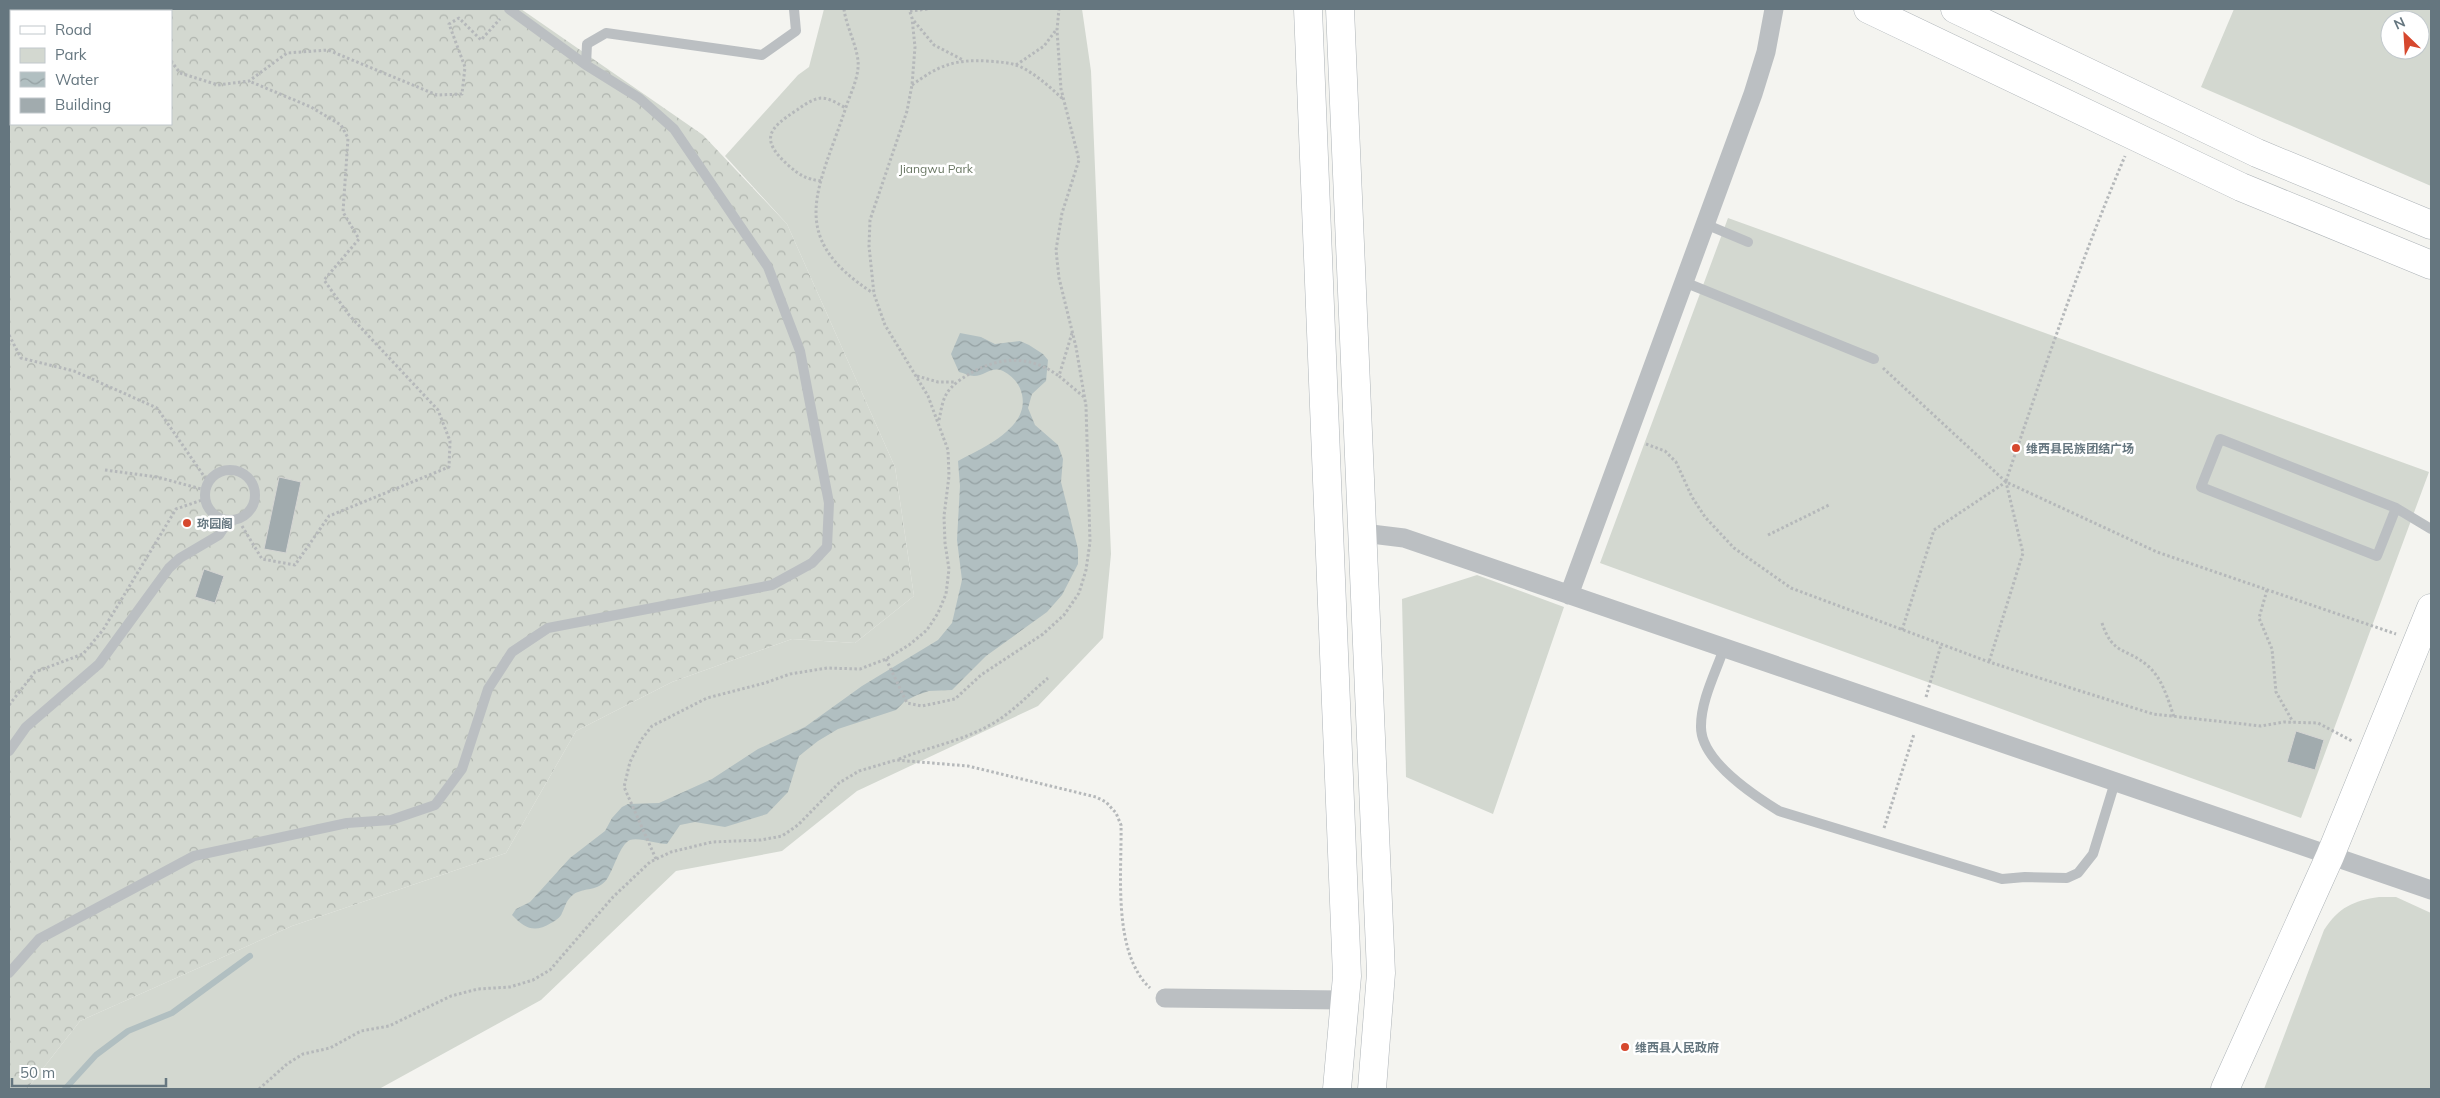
<svg xmlns="http://www.w3.org/2000/svg" width="2440" height="1098" viewBox="0 0 2440 1098" font-family="Mulish,'Noto Sans SC',sans-serif">
	<style>
		.forest { fill: url(#forest-crowns); fill-rule: evenodd }
		.green { fill: #d3d8d0; fill-rule: evenodd }
		.water { fill: url(#water-waves) }
		.lines { fill: none; stroke-linecap: round; stroke-linejoin: round }
		.stream { stroke: #b1bfc1; stroke-width: 6 }
		.building { fill: #a1abae; stroke: #d5d5d3 }
		.secondary-casing { stroke: #adb3b7; stroke-width: 29 }
		.path { stroke: #b5b8ba; stroke-width: 3; stroke-dasharray: 2.5 2.5; stroke-linecap: butt }
		.lane { stroke: #bbbfc2; stroke-width: 10 }
		.street { stroke: #bbbfc2; stroke-width: 19 }
		.secondary { stroke: #fff; stroke-width: 28 }
		.poi-dot { fill: #d6482e; stroke: #fff; stroke-width: 2 }
		.labels { text-anchor: middle; dominant-baseline: central; stroke-width: 5; stroke-linejoin: round; paint-order: stroke }
		.park-label { font-size: 12px; fill: #697763; stroke: #fff }
		.poi-label { font-size: 12px; font-weight: bold; fill: #65767f; stroke: #fff; text-anchor: start }
	</style>
	<defs>
		<pattern id="forest-crowns" width="20" height="18" patternUnits="userSpaceOnUse" patternTransform="scale(1.25)"><rect width="20" height="18" fill="#d3d8d0"/><path d="M2 6a3 3 0 1 1 6 0M12 15a3 3 0 1 1 6 0" fill="none" stroke="#afb4ae"/></pattern>
		<pattern id="water-waves" width="16" height="10" patternUnits="userSpaceOnUse" patternTransform="scale(1.25)"><rect width="16" height="10" fill="#b1bfc1"/><path d="M0 5q4-4 8 0t8 0" fill="none" stroke="#94a0a2"/></pattern>
	</defs>
	<rect width="100%" height="100%" fill="#f4f4f0"/>
	<path class="forest" d="M9,9H521L703,135L787,224L895,467L914,596L855,643L792,639L672,682L576,731L506,853L292,926L80,1021L27,1089H9ZM11,11H171V124H11Z"/>
	<path class="green" d="M824,9H1082L1091,71L1111,554L1103,638L1038,706L857,791L782,851L676,871L541,1000L379,1089H27L80,1021L292,926L506,853L576,731L672,682L792,639L855,643L914,596L895,467L787,224L725,156L798,75L809,67Z
		M2234,9H2431V186L2201,87ZM2390,20H2420V50H2390Z
		M1728,218L2429,472L2301,818L1600,563Z
		M1477,575L1564,607L1493,814L1406,777L1402,599Z
		M2379,897H2396L2431,913V1089H2264L2324,930C2339,907 2353,901 2379,897Z"/>
	<path class="water" d="M960,333L981,337L995,344L1020,341L1029,345L1043,354L1048,360L1046,381L1032,394L1028,408L1035,425L1058,445L1063,459L1061,482L1078,549V564L1062,595L1047,612L986,656L952,690L929,691L917,695L905,701L896,710L838,729L818,741L799,756L788,792L767,814L725,827L695,822L680,825L667,844C657,844 639,837 630,840C620,844 614,869 607,879C598,892 585,887 574,894C566,900 566,905 562,913C561,917 555,921 551,923C535,933 525,929 512,915L516,909L530,902L570,858L605,831L612,818L622,807L628,804L659,803L712,779L758,749L805,727L862,686L938,640L952,623L962,580L957,540L960,486L958,461C982,448 1033,427 1021,391C1018,382 1012,376 1003,371C991,366 985,376 974,376C969,376 964,373 959,372L951,354Z"/>
	<g class="lines">
		<path class="stream" d="M65,1089L96,1055L128,1031L172,1013L250,956"/>
	</g>
	<path class="building" d="M279,477L301,482L286,553L264,549Z
		M204,569L224,576L215,603L195,597Z
		M2296,731L2324,740L2315,770L2287,762Z"/>
	<g class="lines">
		<defs>
			<path id="secondary" d="M1308,9L1347,976L1337,1089
				M1340,9L1381,973L1372,1089
				M1868,9L2241,187L2431,265
				M1955,9L2257,153L2431,225
				M2225,1089L2330,856L2431,608"/>
		</defs>
		<use href="#secondary" class="secondary-casing"/>
		<path class="path" d="M844,9C846,27 860,51 858,68C857,80 851,93 847,104C820,188 783,235 873,293
			M910,11L928,9
			M914,21L934,45L963,60
			M9,54H11
			M171,61L180,73L218,85L249,81L287,53L328,50L437,95L462,94L465,67L449,24L459,18L481,40L500,19
			M1016,65L1044,46L1056,30
			M912,85C938,66 954,59 987,61C999,62 1010,62 1021,67C1037,75 1051,88 1064,100
			M821,181C806,179 799,175 788,165C759,139 769,128 797,110C804,105 812,99 821,98C830,98 838,104 846,108
			M1072,333L1059,376L1084,397
			M9,335L21,358L74,371L157,408L208,482
			M1883,368L2006,482L2157,552L2396,634
			M917,376L938,382H956
			M939,420C941,411 942,401 947,393C952,385 962,378 971,373C1001,356 1030,355 1059,376
			M1646,444L1665,451L1676,462L1692,497L1705,517L1734,548L1791,588L1989,662L2153,714L2261,726L2284,722L2318,723L2352,741
			M105,470L157,477L205,490
			M2006,481C2043,372 2080,262 2125,156
			M242,526L262,559L295,565L329,516L449,467L450,441L438,410L349,315L324,280L359,239L343,212L348,138L341,125L311,107L249,81
			M1768,535L1829,505
			M2267,590L2259,618L2272,649L2276,692L2293,722
			M2102,623C2113,656 2126,647 2148,666C2162,678 2168,699 2174,717
			M1902,630L1934,530L2006,482L2023,553L1989,662
			M886,659L907,703L922,706L955,699L981,675L1043,634L1064,615L1079,593L1086,570L1090,542L1086,406L1076,347L1059,278L1056,250L1062,213L1079,160L1061,89L1057,30L1059,9
			M1926,697L1941,645
			M9,705L35,672L83,654L103,630L176,509L205,499
			M899,759C929,747 962,741 990,725C1011,714 1030,693 1048,678
			M1884,828L1914,734
			M656,859L624,787L630,762L641,740L652,726L707,698L765,683L790,674L827,668L860,669L886,659L909,645L927,630L938,613L946,594L949,569L945,543L944,516L949,476L948,450L928,396L885,325L874,294L869,246L870,220L907,111L912,85L915,47L912,18L909,9
			M259,1089L287,1064L303,1054L330,1048L361,1031L389,1026L451,996L478,989L510,987L533,980L550,970L613,897L650,862L671,852L712,842L761,840L782,836L798,825L839,783L859,771L896,760L968,766L1096,797L1106,802L1116,813L1121,825C1122,873 1112,952 1150,988"/>
		<path class="lane" d="M509,9L586,65
			M1705,224L1748,242
			M1684,282L1874,359
			M2220,439L2396,508L2377,556L2201,487Z
			M205 495a25 25 0 1 1 50 0a25 25 0 1 1-50 0Z
			M2396,508L2431,529
			M1724,648C1716,672 1701,700 1701,726C1700,760 1753,795 1779,811L2002,879L2025,877L2067,878L2078,873L2093,854L2115,782
			M9,751L26,727L99,664L169,568L180,558L219,535L229,520
			M9,973L39,939L194,856L347,823L391,820L435,805L462,769L488,689L512,652L548,628L772,585L812,563L827,547L829,503L800,351L768,267L674,129L639,98L586,65L587,44L606,33L762,55L796,31L794,9"/>
		<path class="street" d="M1363,533L1404,538L2431,890
			M1569,595L1753,94L1766,52L1774,9
			M1165,998L1346,1000"/>
		<use href="#secondary" class="secondary"/>
	</g>
	<g class="poi-dot">
		<circle cx="2016" cy="448" r="5"/>
		<circle cx="187" cy="523" r="5"/>
		<circle cx="1625" cy="1047" r="5"/>
	</g>
	<g class="labels">
		<g class="park-label">
			<text x="936" y="168">Jiangwu Park</text>
		</g>
		<g class="poi-label">
			<text x="2026" y="448">维西县民族团结广场</text>
			<text x="197" y="523">珎园阁</text>
			<text x="1635" y="1047">维西县人民政府</text>
		</g>
	</g>
	<rect width="2440" height="1098" fill="none" stroke="#65767f" stroke-width="20"/>
	<rect x="10" y="10" width="162" height="115" fill="#ffffff" stroke="#c1c8cc"/>
	<rect x="20" y="26" width="25" height="8" fill="#ffffff" stroke="#c1c8cc"/>
	<text x="55" y="35" font-size="15" fill="#65767f">Road</text>
	<rect x="20" y="48" width="25" height="15" fill="#d3d8d0" stroke="#c1c8cc"/>
	<text x="55" y="60" font-size="15" fill="#65767f">Park</text>
	<rect x="20" y="72" width="25" height="15" fill="url(#water-waves)" stroke="#c1c8cc"/>
	<text x="55" y="85" font-size="15" fill="#65767f">Water</text>
	<rect x="20" y="98" width="25" height="15" fill="#a1abae" stroke="#c1c8cc"/>
	<text x="55" y="110" font-size="15" fill="#65767f">Building</text>
	<g transform="translate(2405 35) rotate(335)"><circle r="24" fill="#ffffff" stroke="#c1c8cc"/>
	<path d="M0-4L9 19L0 12L-9 19Z" fill="#d6482e"/>
	<text y="-8" font-size="14" font-weight="bold" text-anchor="middle" fill="#65767f">N</text>
	</g>
	<path d="M12 1078v8h154v-8" fill="none" stroke="#65767f" stroke-width="2.5"/>
	<text x="20" y="1078" font-size="15" fill="#65767f" stroke="#ffffff" stroke-width="4" paint-order="stroke">50 m</text>
</svg>
